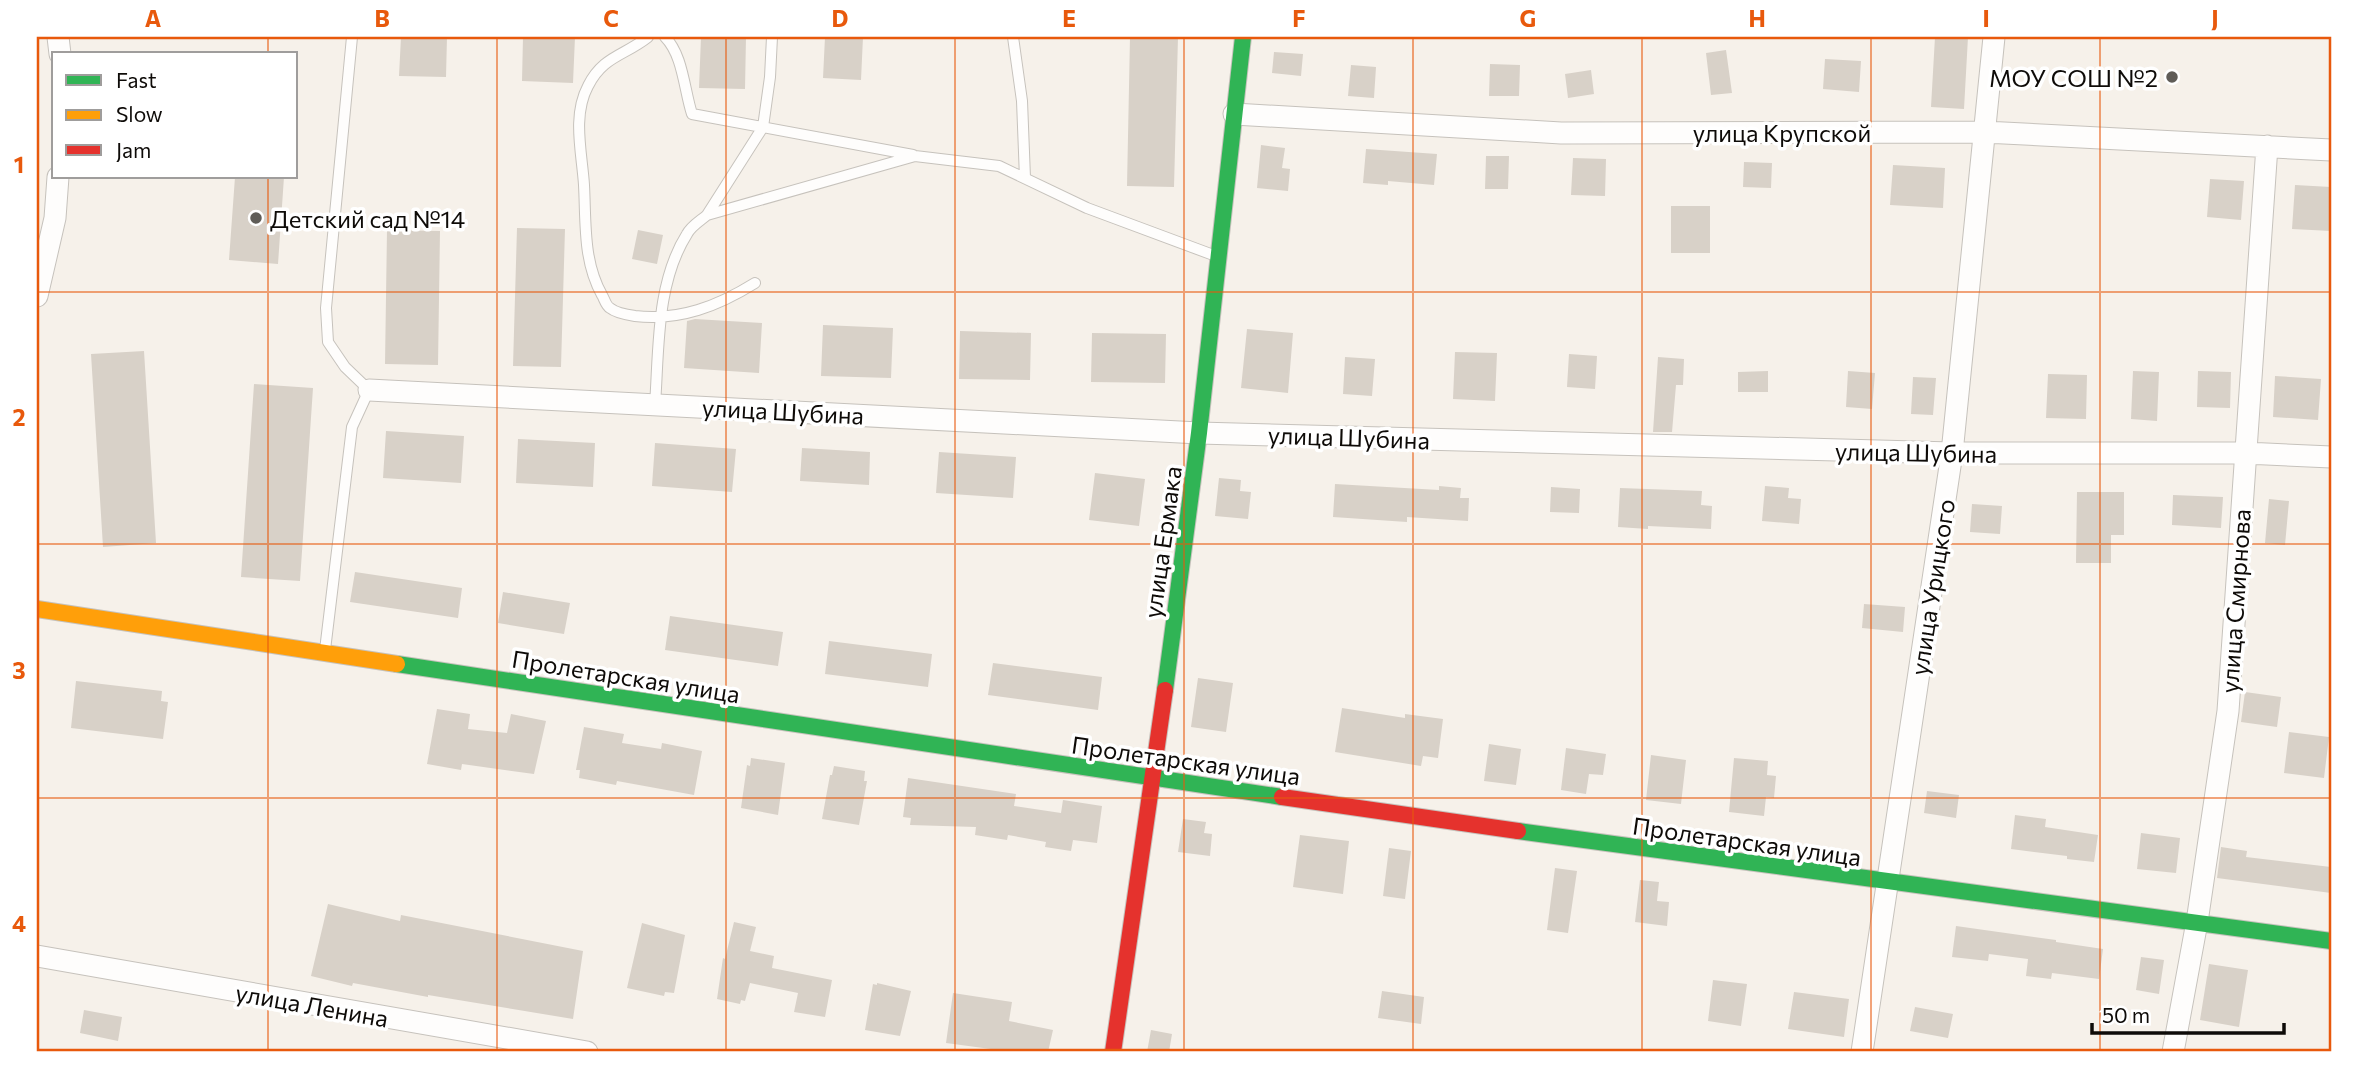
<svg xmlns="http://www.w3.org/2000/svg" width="2368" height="1089" viewBox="0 0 2368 1089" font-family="Commissioner,sans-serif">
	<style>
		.building { fill: #d8d1c8 }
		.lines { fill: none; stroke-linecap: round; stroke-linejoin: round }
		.lane-casing { stroke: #c6c2bc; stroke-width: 12 }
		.street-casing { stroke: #c6c2bc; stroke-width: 23 }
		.fast-casing { stroke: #c6c2bc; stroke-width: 18 }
		.slow-casing { stroke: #c6c2bc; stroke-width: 18 }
		.jam-casing { stroke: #c6c2bc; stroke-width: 18 }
		.lane { stroke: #fefdfc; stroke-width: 10 }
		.street { stroke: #fefdfc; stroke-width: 21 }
		.fast { stroke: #30b455; stroke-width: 16 }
		.slow { stroke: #ff9f0a; stroke-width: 16 }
		.jam { stroke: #e5322d; stroke-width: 16 }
		.grid { fill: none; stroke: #e8590c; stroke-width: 2; stroke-opacity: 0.55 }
		.poi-dot { fill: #5f5c57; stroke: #fff; stroke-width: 2.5 }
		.labels { text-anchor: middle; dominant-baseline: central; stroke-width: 7; stroke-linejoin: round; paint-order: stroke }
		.poi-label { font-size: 24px; fill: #0e0b08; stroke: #fff; text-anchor: end }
		.street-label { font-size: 24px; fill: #0e0b08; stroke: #fff }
		.neatline { fill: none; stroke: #e8590c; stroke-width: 2.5 }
		.grid-label { font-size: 23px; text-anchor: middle; font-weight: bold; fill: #e8590c }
	</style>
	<rect width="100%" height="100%" fill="#f6f1ea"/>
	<path class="building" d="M401,37H447L446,77L399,76Z
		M523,37H575L573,83L522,81Z
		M701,37H746L745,89L699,88Z
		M825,37H863L861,80L823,78Z
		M1130,37H1178L1174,187L1127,186Z
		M1935,37H1968L1964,109L1931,107Z
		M1726,50L1732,93L1711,95L1706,53Z
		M1274,52L1303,54L1301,76L1272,73Z
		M1825,59L1861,61L1859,92L1823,89Z
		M1490,64L1520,65L1519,96H1489Z
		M1351,65L1376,67L1374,98L1348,96Z
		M1591,70L1594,94L1568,98L1565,74Z
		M1261,145L1285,148L1282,168L1290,169L1288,191L1257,188Z
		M1366,149L1437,154L1434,185L1388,181V185L1363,183Z
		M1486,156H1509L1508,189H1485Z
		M1573,158L1606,159L1605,196L1571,195Z
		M1744,162L1772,163L1771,188L1743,187Z
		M1893,165L1945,168L1943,208L1890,205Z
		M235,177H284L278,264L229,260Z
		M2210,179L2244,181L2241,220L2207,217Z
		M2295,185L2331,187V231L2292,229Z
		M1671,206H1710V253H1671Z
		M517,228L565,229L561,367L513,366Z
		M387,230L440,231L438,365L385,364Z
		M638,230L663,235L657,264L632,259Z
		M695,319L762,323L759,373L684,368L687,321Z
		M823,325L893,328L891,378L821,376Z
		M1247,329L1293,333L1288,393L1241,388Z
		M960,331L1031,333L1030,380L959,379Z
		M1092,333L1166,334L1165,383L1091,382Z
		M144,351L156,543L103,547L91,354Z
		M1455,352L1497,353L1495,401L1453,399Z
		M1569,354L1597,356L1595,389L1567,387Z
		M1345,357L1375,359L1372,396L1343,394Z
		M1658,357L1684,359L1683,385H1676L1672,432H1653Z
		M1768,371V392H1738V372Z
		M1848,371L1875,373L1872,409L1846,407Z
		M2133,371L2159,372L2157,421L2131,419Z
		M2198,371L2231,372L2230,408L2197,407Z
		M2048,374L2087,375L2086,419L2046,418Z
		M2275,376L2321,379L2318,420L2273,417Z
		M1913,377L1936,378L1933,415L1911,414Z
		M254,384L313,388L300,581L241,577Z
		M386,431L464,436L461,483L383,478Z
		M518,439L595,443L593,487L516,483Z
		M655,443L736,449L732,492L652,486Z
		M802,448L870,452L869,485L800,481Z
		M939,452L1016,457L1013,498L936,493Z
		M1095,473L1145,479L1139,526L1089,520Z
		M1219,478L1241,480L1240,491L1251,492L1248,519L1215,516Z
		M1335,484L1439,490V486L1461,488L1460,498H1469L1468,521L1407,517V522L1333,517Z
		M1765,486L1789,488L1788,498L1801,499L1799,524L1762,521Z
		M1551,487L1580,489L1579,513L1550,512Z
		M1620,488L1702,491L1701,505L1712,506L1711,529L1648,526V529L1618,527Z
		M2077,492H2124V535H2111V563H2076Z
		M2173,495L2223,497L2221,528L2172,525Z
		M2269,499L2289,501L2285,545L2265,543Z
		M1972,504L2002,506L2000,534L1970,532Z
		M355,572L462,588L458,618L350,602Z
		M503,592L570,603L564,634L498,623Z
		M1864,604L1905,607L1903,632L1862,628Z
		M670,616L783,632L778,666L665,650Z
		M829,641L932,654L928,687L825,674Z
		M993,663L1102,677L1098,710L988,695Z
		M1198,678L1233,683L1226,732L1191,727Z
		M76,681L162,691L161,701L168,702L163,739L71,728Z
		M2245,692L2281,697L2277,727L2241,722Z
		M1342,708L1405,718V714L1443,719L1438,758L1423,756L1421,766L1335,752Z
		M437,709L470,714L468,729L507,733L511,714L546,721L534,774L462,764L461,770L427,764Z
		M584,727L624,734L622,743L661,749L662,743L702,751L694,795L617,781L616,785L579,778L580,770H576Z
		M2289,732L2329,737L2324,778L2284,773Z
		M1489,744L1521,749L1516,785L1484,781Z
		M1566,748L1606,754L1603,775L1589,774L1586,794L1561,790Z
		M1651,755L1686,760L1681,804L1646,800Z
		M751,758L785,763L778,815L741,808L747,765L750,766Z
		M1734,758L1768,761L1767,775L1776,776L1774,798L1766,797L1764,816L1729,812Z
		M834,766L865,771L864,781H867L859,825L822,819L830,775H832Z
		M908,778L1016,794L1014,806L1061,813L1063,800L1102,806L1097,843L1073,840L1071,851L1045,847L1046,842L1008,835L1007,840L975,835L976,827L910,825L911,818L903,817Z
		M1927,791L1959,795L1956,818L1924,813Z
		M2015,815L2046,819L2045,827L2098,835L2094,862L2067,859V856L2011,849Z
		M1183,819L1206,822L1204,833L1212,834L1210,856L1178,852Z
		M2141,833L2180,838L2176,873L2137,869Z
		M1300,835L1349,841L1343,894L1293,887Z
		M2221,847L2247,851L2246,857L2331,867V893L2217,878Z
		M1389,848L1411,851L1405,899L1383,896Z
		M1555,868L1577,871L1568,933L1547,930Z
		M1640,880L1659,882L1657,901L1669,902L1667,926L1635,922Z
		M328,904L400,921L401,915L583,951L573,1019L428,995V997L353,983L352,986L311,976Z
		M734,922L756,927L750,951L774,956L772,968L832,980L825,1017L794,1012L798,993L750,983L745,1001L741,1000L740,1004L717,999L723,958L725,959Z
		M642,923L685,935L674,993L665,992L664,996L627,988Z
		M1956,926L2056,940V942L2103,949L2099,979L2052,973L2051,979L2026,976L2028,959L1989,954L1988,961L1952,957Z
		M2141,957L2164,960L2159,994L2136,990Z
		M2209,964L2248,970L2239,1027L2200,1020Z
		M1713,980L1747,984L1741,1026L1708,1021Z
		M877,983L911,991L900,1036L865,1030L873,984L877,985Z
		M1382,991L1424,997L1421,1024L1378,1018Z
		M1794,992L1849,999L1844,1037L1788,1029Z
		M953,993L1012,1002L1009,1021L1053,1030L1048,1052H1013L946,1043Z
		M1915,1007L1953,1014L1948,1038L1910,1031Z
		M84,1010L122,1017L118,1041L80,1033Z
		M1151,1030L1172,1034L1169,1052H1147Z"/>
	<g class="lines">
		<defs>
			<path id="lane" d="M648,37C624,56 603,56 588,86C572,116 582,153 584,185C586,223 583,261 602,295C604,298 606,306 610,308C616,313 628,315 635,316C680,321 718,306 755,283
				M665,37C683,55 684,89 692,114L913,155
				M1013,37L1022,101L1025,178
				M707,215L763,127L770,77L772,37
				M655,405C659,349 656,283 687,234C691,226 700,221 707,215L915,156L999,166L1087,208L1216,256
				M325,650L352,427L369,390L345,367L328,342L326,308L352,37"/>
			<path id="street" d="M58,37L60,54
				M1234,114L1561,133L1984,132L2331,150
				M37,296L55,218L58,177
				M369,390L1199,433L1952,453H2245L2331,457
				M37,956L587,1052
				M1862,1052L1952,453L1994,37
				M2173,1052L2197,922L2228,711L2267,146"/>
			<path id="fast" d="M397,664L1282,797
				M1165,690L1199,433L1243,37
				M1518,831L2331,941"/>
			<path id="slow" d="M37,609L397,664"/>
			<path id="jam" d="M1282,797L1518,831
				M1113,1052L1165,690"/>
		</defs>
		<use href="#lane" class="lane-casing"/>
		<use href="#street" class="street-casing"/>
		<use href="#fast" class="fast-casing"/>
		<use href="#slow" class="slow-casing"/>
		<use href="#jam" class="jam-casing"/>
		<use href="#lane" class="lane"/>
		<use href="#street" class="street"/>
		<use href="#fast" class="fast"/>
		<use href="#slow" class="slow"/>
		<use href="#jam" class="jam"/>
	</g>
	<path class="grid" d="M268,37V54M497,37V1052M726,37V1052M955,37V1052M1184,37V1052M1413,37V1052M1642,37V1052M1871,37V1052M2100,37V1052M268,177V1052M37,292H2331M37,544H2331M37,798H2331"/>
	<g class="poi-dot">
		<circle cx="2172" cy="77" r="7"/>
		<circle cx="256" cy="218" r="7"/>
	</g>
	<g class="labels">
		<g class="poi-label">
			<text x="2158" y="77">МОУ СОШ №2</text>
			<text x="270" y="218" text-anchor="start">Детский сад №14</text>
		</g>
		<g class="street-label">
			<text x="1782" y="132">улица Крупской</text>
			<text transform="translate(783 411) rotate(3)">улица Шубина</text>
			<text transform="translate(1349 437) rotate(2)">улица Шубина</text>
			<text transform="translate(1916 452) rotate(1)">улица Шубина</text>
			<text transform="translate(1162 542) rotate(-82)">улица Ермака</text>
			<text transform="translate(1932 587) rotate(-81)">улица Урицкого</text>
			<text transform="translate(2235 601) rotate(-86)">улица Смирнова</text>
			<text transform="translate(626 676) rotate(9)">Пролетарская улица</text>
			<text transform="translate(1186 760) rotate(8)">Пролетарская улица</text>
			<text transform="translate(1747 841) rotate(8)">Пролетарская улица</text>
			<text transform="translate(312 1005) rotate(10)">улица Ленина</text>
		</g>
	</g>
	<rect width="2368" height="1089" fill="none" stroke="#ffffff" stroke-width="77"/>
	<rect x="52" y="52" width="245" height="126" fill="#ffffff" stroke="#9f9d9c" stroke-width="2"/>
	<rect x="66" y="75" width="35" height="10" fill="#30b455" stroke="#9f9d9c" stroke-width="2"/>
	<text x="116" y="88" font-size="21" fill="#0e0b08">Fast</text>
	<rect x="66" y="110" width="35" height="10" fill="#ff9f0a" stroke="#9f9d9c" stroke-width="2"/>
	<text x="116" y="122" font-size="21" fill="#0e0b08">Slow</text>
	<rect x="66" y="145" width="35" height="10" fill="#e5322d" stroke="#9f9d9c" stroke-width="2"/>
	<text x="116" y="158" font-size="21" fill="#0e0b08">Jam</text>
	<path d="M2092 1023v10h192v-10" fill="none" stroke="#0e0b08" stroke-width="3.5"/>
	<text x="2102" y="1023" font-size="21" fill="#0e0b08" stroke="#ffffff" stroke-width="5" paint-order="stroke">50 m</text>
	<rect x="38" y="38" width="2292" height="1012" class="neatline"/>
	<g class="grid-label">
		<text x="153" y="27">A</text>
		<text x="382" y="27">B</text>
		<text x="611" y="27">C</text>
		<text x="840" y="27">D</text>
		<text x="1069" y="27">E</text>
		<text x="1299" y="27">F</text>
		<text x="1528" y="27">G</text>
		<text x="1757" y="27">H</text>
		<text x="1986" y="27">I</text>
		<text x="2215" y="27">J</text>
		<text x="19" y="173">1</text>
		<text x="19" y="426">2</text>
		<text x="19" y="679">3</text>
		<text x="19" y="932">4</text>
	</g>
</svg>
